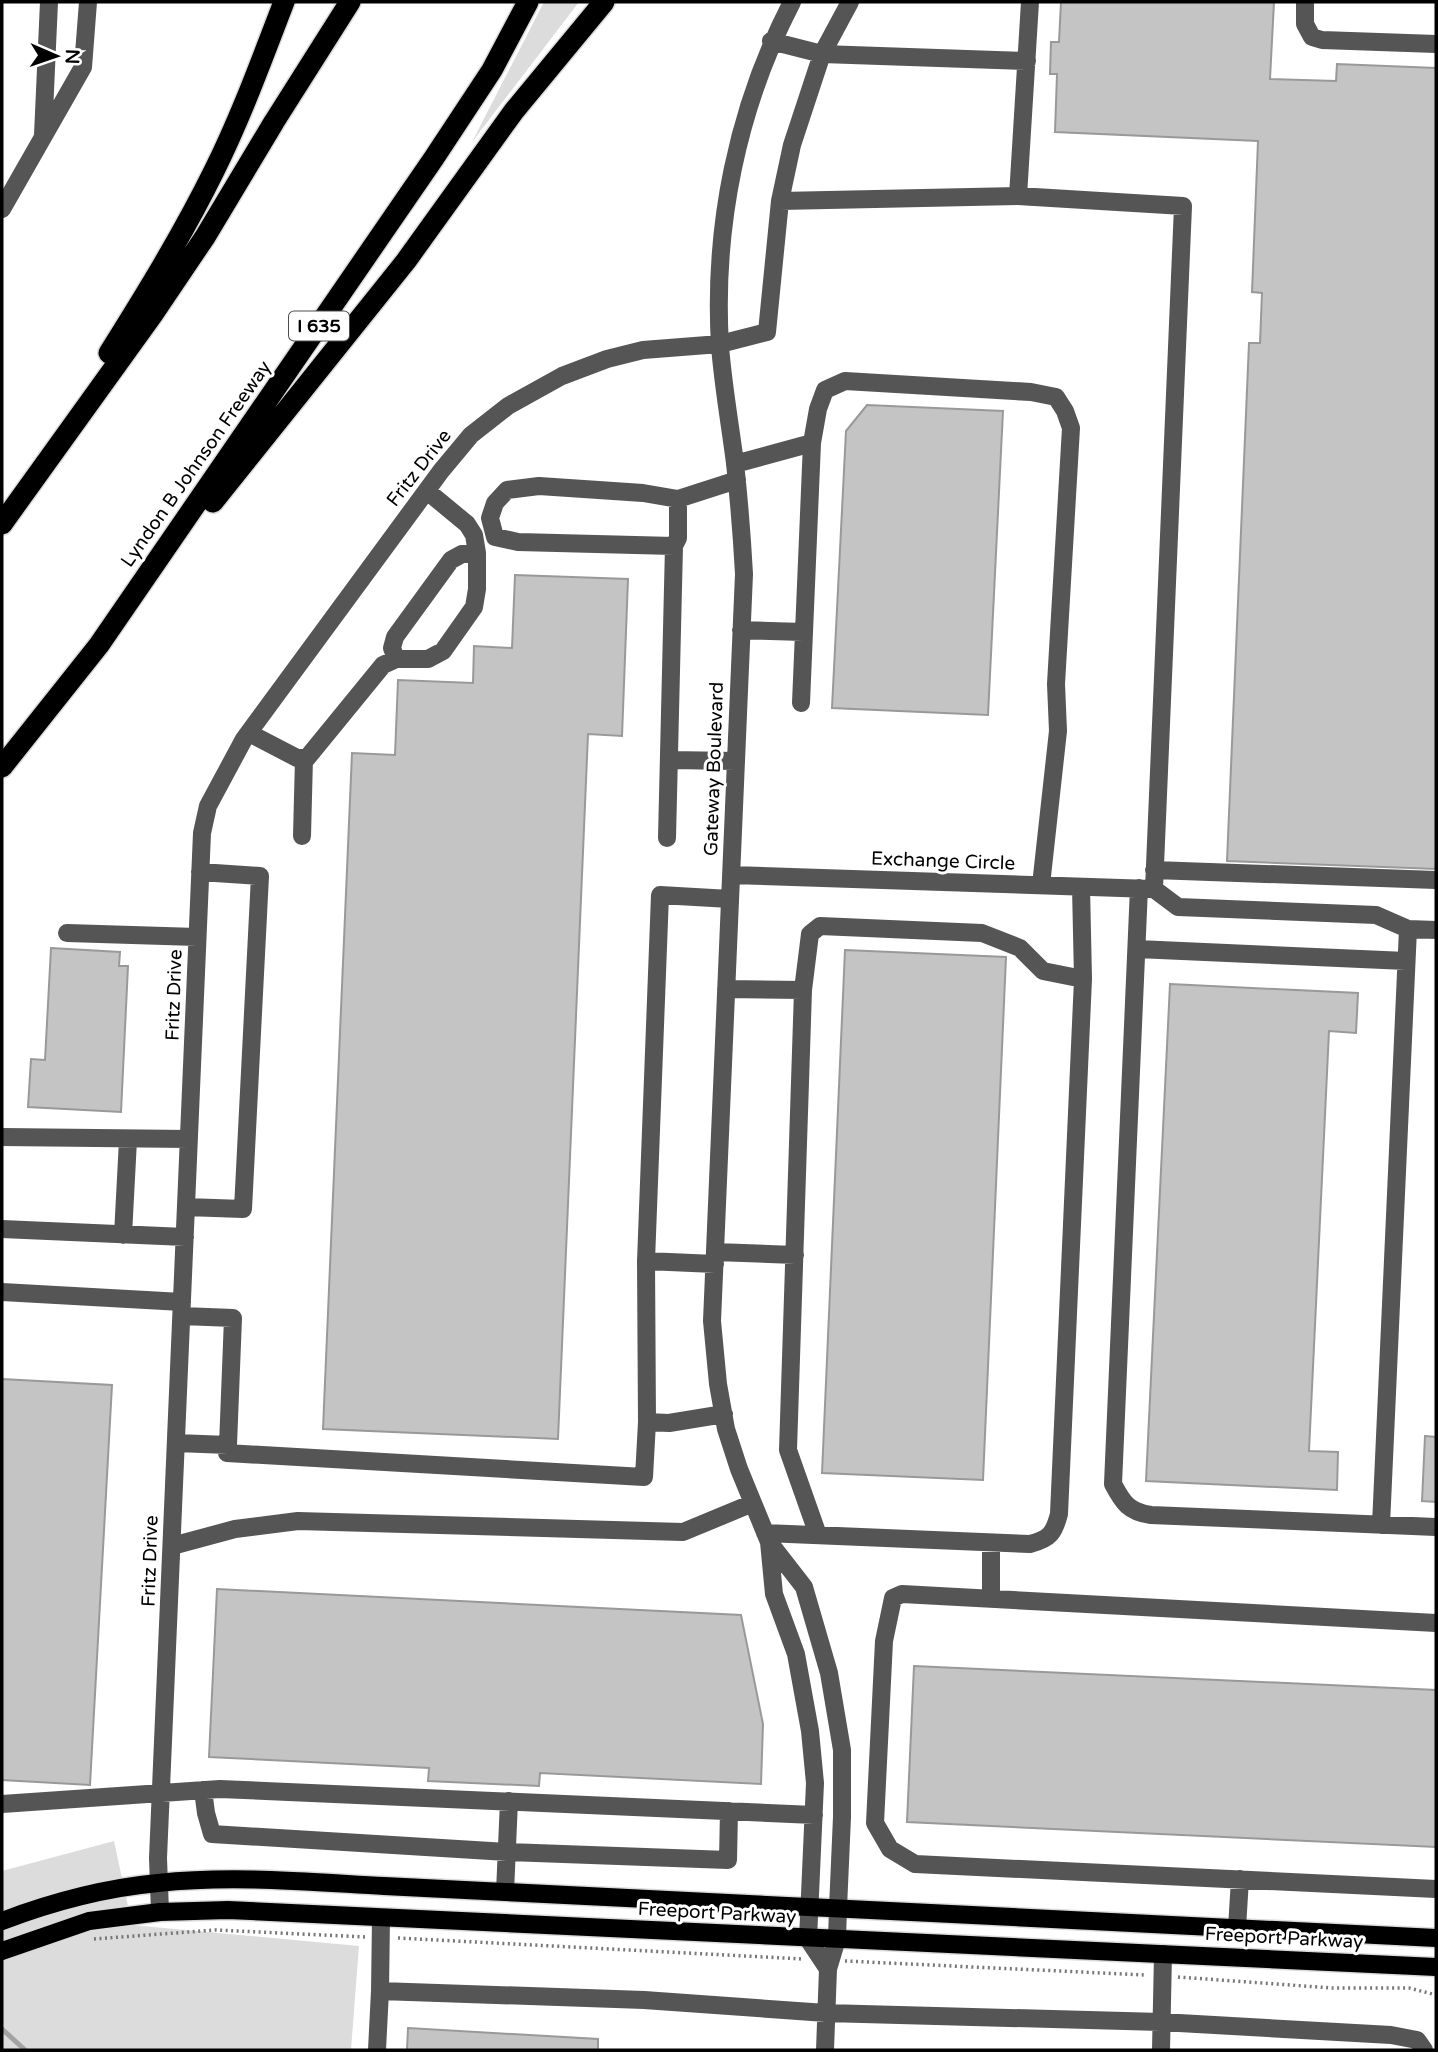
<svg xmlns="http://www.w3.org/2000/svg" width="1438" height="2052" viewBox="0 0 1438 2052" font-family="'Varela Round',sans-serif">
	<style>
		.green { fill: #dcdcdc }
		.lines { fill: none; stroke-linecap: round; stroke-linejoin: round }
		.stream { stroke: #a3a3a3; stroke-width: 5 }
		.building { fill: #c4c4c4; stroke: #999; stroke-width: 2 }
		.major-casing { stroke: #dbdbdb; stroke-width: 21 }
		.highway-casing { stroke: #dbdbdb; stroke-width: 24 }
		.path { stroke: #777; stroke-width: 3.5; stroke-dasharray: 2 3.5; stroke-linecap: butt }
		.minor { stroke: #555; stroke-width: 18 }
		.major { stroke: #000; stroke-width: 18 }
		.highway { stroke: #000; stroke-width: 21 }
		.labels { text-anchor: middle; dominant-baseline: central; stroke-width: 6; stroke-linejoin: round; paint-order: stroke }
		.shield { fill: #fff; stroke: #4c4c4c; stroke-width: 2 }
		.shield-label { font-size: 18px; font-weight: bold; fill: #000 }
		.street-label { font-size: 19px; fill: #000; stroke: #fff }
	</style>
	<rect width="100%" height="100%" fill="#fff"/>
	<path class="green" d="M544,2H579L472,142Z
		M114,1841L132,1925L359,1946L351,2050H2V1871Z"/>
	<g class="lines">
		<path class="stream" d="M2,2029L25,2050"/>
	</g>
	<path class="building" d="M1061,2H1274L1270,79L1336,81L1337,64L1436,68V869L1227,861L1249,343H1260L1262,293L1252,292L1258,141L1055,132L1057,74H1050L1051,42H1059Z
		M867,405L1003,411L988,715L832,708L846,431Z
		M515,575L628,579L622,736L588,734L558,1439L323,1429L352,753L395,755L398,680L473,683L474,646L512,648Z
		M51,948L120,952L119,966H128L121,1112L28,1107L31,1059L45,1060Z
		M845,950L1006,957L983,1480L822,1473Z
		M1170,984L1358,993L1356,1033L1329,1031L1309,1451L1338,1452L1337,1490L1146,1481Z
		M2,1379L112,1385L90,1785L2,1780Z
		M1425,1436L1436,1437V1502L1422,1501Z
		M217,1589L741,1615L763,1724L761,1784L540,1773L539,1786L428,1781L429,1768L209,1757Z
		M914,1666L1436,1690V1847L907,1822Z
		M408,2028L598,2039V2050H407Z"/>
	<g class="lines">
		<defs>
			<path id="major" d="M2,1921C52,1902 105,1888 158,1883C233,1875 309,1882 384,1886L1436,1938
				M2,1951L89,1921L160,1912L228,1910L1436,1967"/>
			<path id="highway" d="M109,353C146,294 183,234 214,171C241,117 262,59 284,2
				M213,502L406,261L514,111L604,2
				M2,524L153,314L205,237L274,122L350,2
				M2,767L99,645L434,158L492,70L528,2"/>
		</defs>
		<use href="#major" class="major-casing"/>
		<use href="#highway" class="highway-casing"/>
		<path class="path" d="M398,1938L803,1959
			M94,1939L215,1930L366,1937
			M845,1961L1145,1975
			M1178,1977L1332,1988H1409L1436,1995"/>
		<path class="minor" d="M792,2C737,108 713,227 720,346C723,385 730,424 735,463C739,500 742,537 744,574L712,1321L718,1384L726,1429L739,1469L769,1542L774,1594L796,1654L810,1731L815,1783L808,1939L828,1969
			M1305,2V24L1312,37L1322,40L1436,44
			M771,41L822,54L1027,61
			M43,135L49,2
			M1018,196L1030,2
			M780,201L1018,196L1183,206L1154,889
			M2,209L83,67L88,2
			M735,464L812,443
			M678,499V538L674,546L518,542L495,537L490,518L495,503L507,490L539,486L643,493L678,499L737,480
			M741,630L803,632
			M396,659L392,648L395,637L451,560L462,554L477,553
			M801,703L812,443L818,409L825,390L845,381L1031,392L1056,397L1065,411L1071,428L1056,684L1058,731L1041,885
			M249,733L297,758H307L383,665L396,659H428L443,651L474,607L477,589V553L474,535L467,524L427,491
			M669,760L736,761
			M302,836L304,758
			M667,838L674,546
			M1154,870L1436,880
			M731,875L1151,889
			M1139,888L1113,1484C1123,1503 1129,1512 1151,1515L1436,1527
			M1154,889L1178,907L1376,915L1408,929L1381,1525
			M1408,929L1436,930
			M67,933L197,937
			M1137,949L1406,961
			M726,989L803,990L788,1450L818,1535
			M803,990L810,934L820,926L982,933L1020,948L1043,971L1083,979
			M2,1137L189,1139
			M186,1207L243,1209L260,876L200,872
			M2,1229L185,1237
			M123,1235L128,1140
			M715,1252L795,1255
			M646,1261L647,1422L669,1423L724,1414
			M715,1264L646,1261L660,895L730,899
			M2,1292L182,1302
			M176,1443L228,1445L233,1318L182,1316
			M228,1445L227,1453L644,1477L647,1422
			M765,1533L1030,1544C1050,1539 1054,1533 1059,1514L1083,979L1081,887
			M769,1542L804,1587L829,1673L842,1750V1817L838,1908L837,1939L828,1969L825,2050
			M172,1546L235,1529L298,1521L683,1532L753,1503
			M991,1599V1543
			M1436,1623L902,1594L893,1598L884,1641L875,1823L890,1849L915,1864L1436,1889
			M203,1790L206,1813L212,1834L507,1852L728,1860L729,1811
			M2,1804L220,1789L814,1815
			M505,1892L509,1801
			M160,1912L158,1858L202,833L208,806L244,739L441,471L471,435L508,406L562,376L607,359L643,350L720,344L767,332L780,201L792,145L822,54L850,2
			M1237,1928L1240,1879
			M380,1991L381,1918
			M377,2050L380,1991L644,2000L826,2013L1161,2022L1391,2035L1417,2040L1424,2050
			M1161,2050L1163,1954"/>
		<use href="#major" class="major"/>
		<use href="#highway" class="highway"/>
	</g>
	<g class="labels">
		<rect class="shield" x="289" y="311.5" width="60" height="29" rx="5"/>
		<g class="shield-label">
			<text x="319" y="326">I 635</text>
		</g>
		<g class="street-label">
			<text transform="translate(196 464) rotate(-55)">Lyndon B Johnson Freeway</text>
			<text transform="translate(419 468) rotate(-52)">Fritz Drive</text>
			<text transform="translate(714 769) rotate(-88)">Gateway Boulevard</text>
			<text transform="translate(943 861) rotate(2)">Exchange Circle</text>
			<text transform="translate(174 995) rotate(-88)">Fritz Drive</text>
			<text transform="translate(150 1561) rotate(-88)">Fritz Drive</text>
			<text transform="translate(717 1913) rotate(3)">Freeport Parkway</text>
			<text transform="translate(1284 1938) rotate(3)">Freeport Parkway</text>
		</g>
	</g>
	<rect width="1438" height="2052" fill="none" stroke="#000000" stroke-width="7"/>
	<g transform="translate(56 56) rotate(92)" stroke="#ffffff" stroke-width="5" paint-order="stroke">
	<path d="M0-5L12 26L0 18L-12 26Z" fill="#000000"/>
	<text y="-10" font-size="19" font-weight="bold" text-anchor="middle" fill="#000000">N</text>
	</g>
</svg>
